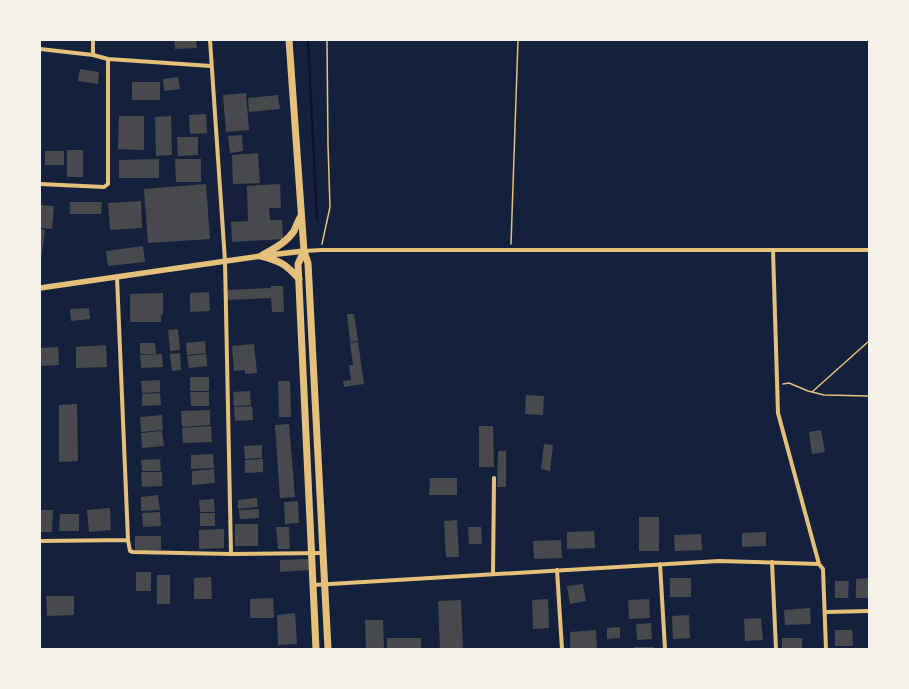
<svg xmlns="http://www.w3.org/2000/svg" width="909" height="689" viewBox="0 0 909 689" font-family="'Source Sans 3',sans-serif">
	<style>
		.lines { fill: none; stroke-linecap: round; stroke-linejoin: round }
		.stream { stroke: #0b132b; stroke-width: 2.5 }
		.building { fill: #48494c }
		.path { stroke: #e5c07b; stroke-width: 1.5 }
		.minor { stroke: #e5c07b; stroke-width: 4 }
		.tertiary { stroke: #e5c07b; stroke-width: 5.5 }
		.primary { stroke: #e5c07b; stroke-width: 7 }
	</style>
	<rect width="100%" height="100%" fill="#14213d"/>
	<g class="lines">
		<path class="stream" d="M308,40L317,219"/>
	</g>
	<path class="building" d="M174,40H196L197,48L175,49Z
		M80,69L99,72L98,84L78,81Z
		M178,77L180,89L164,91L163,79Z
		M132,82H160V100H132Z
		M246,93L249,130L226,132L223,95Z
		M278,95L280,109L249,112L248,98Z
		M206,114L207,133L190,134L189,115Z
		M119,116H144V150L118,149Z
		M171,116L172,155L156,156L155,117Z
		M242,135L243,151L230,153L228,136Z
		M177,137H198V155L178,156Z
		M67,150H83V177H67Z
		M45,151H64V165H45Z
		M258,153L260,183L233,184L232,155Z
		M159,159V178H119V160Z
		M175,159H201V182H176Z
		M206,184L210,239L148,243L144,189Z
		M280,184L281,208H269L270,220H282L283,239L232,242L231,222L248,221L247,186Z
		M141,201L142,228L110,230L108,203Z
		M70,202H102L101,214H70Z
		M40,205L54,206L52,229L40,228Z
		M40,229L45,230L41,260H40Z
		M143,246L145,262L108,266L106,251Z
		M271,286H283L284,312H272L271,298L225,300V290L271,288Z
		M209,292L210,311L190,312V293Z
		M163,293V314L161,316V322H130V294Z
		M89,308L90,319L71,321L70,309Z
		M347,314H354L358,341L350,342Z
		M178,329L180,350L170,351L168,330Z
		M205,341L206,353L187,355L186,343Z
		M358,342L364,384L344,387L343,381L351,380L349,365H353L350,343Z
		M140,343H155L156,354H140Z
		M254,344L257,373L245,374L243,345Z
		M106,345L107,367L76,368V347Z
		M243,345L245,370L234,371L232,346Z
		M58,347L59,365L40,366V348Z
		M180,353L181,370L172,371L170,354Z
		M162,354L163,367L141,368L140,355Z
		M206,354L207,366L189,368L187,356Z
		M190,377H209V391H190Z
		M160,380V392L142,393L141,381Z
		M278,381H290L291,417H279Z
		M250,391L251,405L234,406L233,392Z
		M190,392H209V406H191Z
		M160,393L161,405L142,406V394Z
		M526,395L544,396L543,415L525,414Z
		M77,404L78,461L59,462V405Z
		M252,406L253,420L235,421L234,407Z
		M210,410V425L182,427L181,411Z
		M162,415L163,430L141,432L140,417Z
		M289,424L295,497L280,498L275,425Z
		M211,426L212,442L183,443L182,428Z
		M479,426H493L494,467H479Z
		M821,430L825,452L812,454L809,432Z
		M162,431L164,446L142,448L141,433Z
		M544,444L553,445L550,471L541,469Z
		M262,445V458L245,459L244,446Z
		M498,451H506V487H497Z
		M213,454L214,468L191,469V455Z
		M160,459L161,471H142L141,460Z
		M263,459V472L245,473V460Z
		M214,469L215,483L192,485V471Z
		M141,472H162V486L142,487Z
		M430,478H457V495H429Z
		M158,495L160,510L141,511V497Z
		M257,498L258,507L238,509V500Z
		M214,499L215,512H200L199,500Z
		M298,501L299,523L285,524L284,502Z
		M110,508L111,530L89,532L87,510Z
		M259,509V518L240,519L239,510Z
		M40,510H53L52,532H40Z
		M160,512L161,526L143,527L142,513Z
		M200,513H215V526H200Z
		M60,514H79V531H59Z
		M639,517H659V551H639Z
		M457,520L459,557H446L444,521Z
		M235,524H258V546H235Z
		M276,527H289L290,549H278Z
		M468,527H481L482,544H469Z
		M224,529V548L199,549V530Z
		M594,531L595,548L567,549V532Z
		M766,532V546L742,547V533Z
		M701,534L702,550L675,551L674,535Z
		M135,536H161V550H135Z
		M561,540L562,558L534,559L533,541Z
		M308,559L309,570L280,572V560Z
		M136,572H151V591H136Z
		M157,575H170V604H157Z
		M211,577L212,599H194V578Z
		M670,578H691V597H670Z
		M869,578V598H856V579Z
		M835,581H849L848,598H835Z
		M583,584L586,601L570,604L567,586Z
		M46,596H74V615L47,616Z
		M273,598L274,618H250V599Z
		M548,599L549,628L533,629L532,600Z
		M649,599L650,618L629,619L628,600Z
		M461,600L463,648L440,649L438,601Z
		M810,608L811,624L785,625L784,610Z
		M295,613L297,644L278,645L277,615Z
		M689,615L690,638L673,639L672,616Z
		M761,618L763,640L745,641L744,619Z
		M365,620H383L384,649H366Z
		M651,623L652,639L637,640L636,624Z
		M620,627V638L607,639V628Z
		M596,630L597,649H570V632Z
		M835,630H852L853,646H835Z
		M387,638H421V649H387Z
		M782,638H802V649H782Z
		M634,647H654V649H634Z"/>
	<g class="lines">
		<path class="path" d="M322,244L330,207L328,145L327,40
			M511,244L518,40
			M783,384L789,383L808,391L824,395L869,396
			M812,392L869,341"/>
		<path class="minor" d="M210,40L225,261L231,554
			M40,49L93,55
			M108,59L211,66
			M40,184L104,187L108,184V59L93,55V40
			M773,250L778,413L819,564L823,569L826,649
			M304,251L321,250H869
			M117,277L128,540L130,551L133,552L231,554L323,553
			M40,541L128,540
			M772,562L776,649
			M660,564L665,649
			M557,570L562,649
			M493,574L494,478
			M313,585L719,561L819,564
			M826,612L869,611"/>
		<path class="tertiary" d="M40,288L261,256L304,251"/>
		<path class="primary" d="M289,40L304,251L308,263L328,649
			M304,251L298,264L316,649
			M261,256C273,249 286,243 294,231C296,226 298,221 301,216
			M261,256C280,261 286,264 299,279"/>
	</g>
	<rect width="909" height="689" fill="none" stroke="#f6f1e7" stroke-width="82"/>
</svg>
